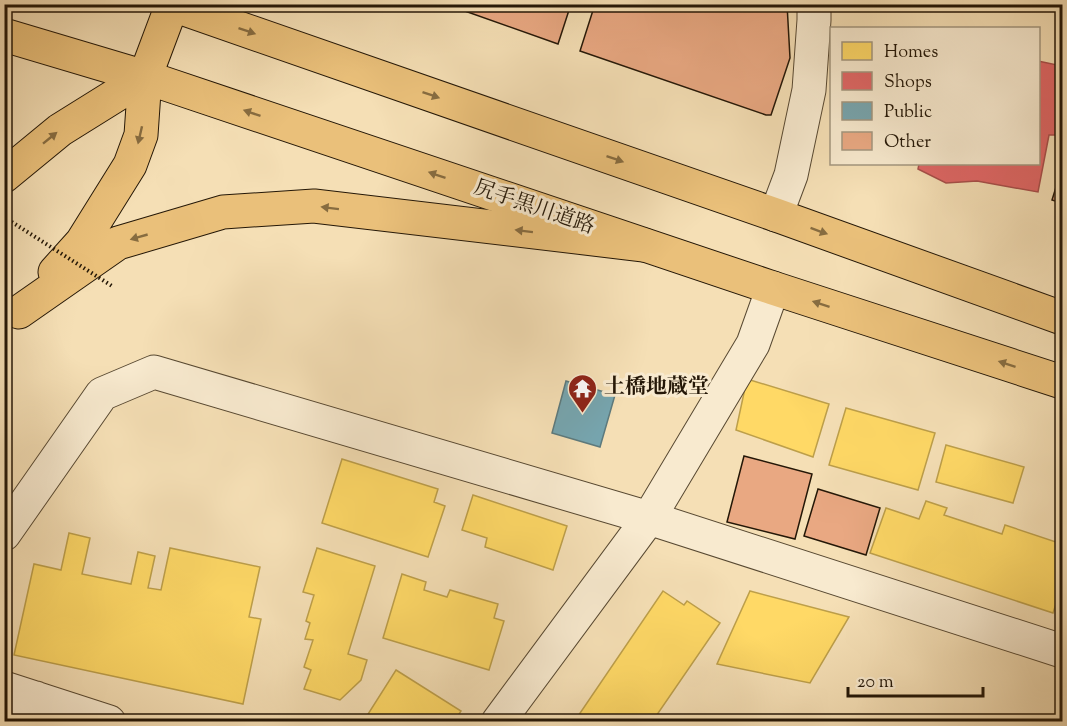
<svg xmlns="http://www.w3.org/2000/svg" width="1067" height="726" viewBox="0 0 1067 726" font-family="'Sorts Mill Goudy','Noto Serif JP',serif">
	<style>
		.homes { fill: #ffd966; stroke: #bd9f4a; stroke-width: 1.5 }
		.shops { fill: #e06666; stroke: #a84e4a; stroke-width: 1.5 }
		.public { fill: #76a5af; stroke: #5d7a7d; stroke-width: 1.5 }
		.building { fill: #e9a882; stroke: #241707; stroke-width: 1.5 }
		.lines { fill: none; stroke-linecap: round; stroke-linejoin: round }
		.minor-casing { stroke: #584932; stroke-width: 35 }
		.major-casing { stroke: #241707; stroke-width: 35 }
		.highway-casing { stroke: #241707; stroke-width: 35 }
		.minor { stroke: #f8eacf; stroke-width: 33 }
		.major { stroke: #eac07a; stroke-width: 33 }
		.highway { stroke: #eac07a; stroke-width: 33 }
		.path-bridge { stroke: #241707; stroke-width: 4; stroke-dasharray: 1.5 3; stroke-linecap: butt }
		.oneway { fill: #876c40 }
		.labels { text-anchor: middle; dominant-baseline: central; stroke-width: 6; stroke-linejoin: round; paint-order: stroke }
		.street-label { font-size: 21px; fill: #241707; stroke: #f8eacf }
		.poi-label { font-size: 21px; font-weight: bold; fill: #241707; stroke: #f8eacf; text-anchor: start }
	</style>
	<rect width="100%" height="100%" fill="#f5dfb5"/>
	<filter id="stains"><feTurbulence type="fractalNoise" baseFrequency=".00333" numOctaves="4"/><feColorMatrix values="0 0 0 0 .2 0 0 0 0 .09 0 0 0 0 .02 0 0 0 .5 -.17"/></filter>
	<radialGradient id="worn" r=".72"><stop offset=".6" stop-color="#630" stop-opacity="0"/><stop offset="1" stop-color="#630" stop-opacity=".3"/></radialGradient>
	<path class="homes" d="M747,379L829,404L813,457L736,430Z
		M846,408L935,433L918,490L829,465Z
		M946,445L1024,467L1013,503L936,482Z
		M342,459L438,489L434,502L445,506L428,557L322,523Z
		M473,495L567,526L553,570L485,547L487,538L462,530Z
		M926,501L947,508L944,515L1002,534L1005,525L1062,544V585L1053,613L870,553L886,508L919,519Z
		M69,533L90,538L82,574L131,584L138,552L155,556L148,588L161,590L170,548L260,567L249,617L261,619L243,704L14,655L34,564L61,570Z
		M317,548L375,566L348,654L367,660L361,680L340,700L304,689L311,670L304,667L313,640L305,639L310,623L306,621L314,595L303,592Z
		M402,574L426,582L424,590L447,597L450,590L498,604L494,618L504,621L489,670L383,638Z
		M663,591L684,605L687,601L720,623L652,722H574Z
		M750,591L849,617L810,683L717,664Z
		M396,670L461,711L454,722H363Z"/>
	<path class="shops" d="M1038,61L1062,66V105L1057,135H1049L1038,192L977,181L946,183L918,169L919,164H1038Z"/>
	<path class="public" d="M566,381L615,395L600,447L552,433Z"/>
	<path class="building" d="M445,4H571L558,44Z
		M595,4H787L790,58L771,115H766L580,51Z
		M1062,168V203L1052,200Z
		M744,456L812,474L795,539L727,522Z
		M818,489L880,508L866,555L804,536Z"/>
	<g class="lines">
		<defs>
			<path id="minor" d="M776,215L791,175L809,90L814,20V4
				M4,534L102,394L154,372L649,518L1062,651
				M4,688L109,722
				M20,722L36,698
				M498,722L649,518L753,344L773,288"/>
			<path id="major" d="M170,4L776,215L1062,318
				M4,35L145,77L773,288L1062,382"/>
			<path id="highway" d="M4,176L60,130L145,77
				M55,272L82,242L130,165L141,135L145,77L172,5
				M19,312L118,243L223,212L314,206L644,245"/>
		</defs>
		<use href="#minor" class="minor-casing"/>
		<use href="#major" class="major-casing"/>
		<use href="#highway" class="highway-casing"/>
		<use href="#minor" class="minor"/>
		<use href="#major" class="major"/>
		<use href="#highway" class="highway"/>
		<path class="path-bridge" d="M4,217L112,286"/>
	</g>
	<defs><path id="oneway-solid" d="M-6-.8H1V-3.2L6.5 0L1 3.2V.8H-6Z" transform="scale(1.5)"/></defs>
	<g class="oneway">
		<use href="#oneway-solid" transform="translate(247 31) rotate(19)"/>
		<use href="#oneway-solid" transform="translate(431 95) rotate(19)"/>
		<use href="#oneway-solid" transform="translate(252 113) rotate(-161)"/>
		<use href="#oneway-solid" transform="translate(140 135) rotate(103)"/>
		<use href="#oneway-solid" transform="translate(50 138) rotate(-39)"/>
		<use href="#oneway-solid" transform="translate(615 159) rotate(19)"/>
		<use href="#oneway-solid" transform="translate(437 175) rotate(-161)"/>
		<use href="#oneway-solid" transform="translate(330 208) rotate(-173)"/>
		<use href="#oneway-solid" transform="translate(524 231) rotate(-173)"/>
		<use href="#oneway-solid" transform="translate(819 231) rotate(20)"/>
		<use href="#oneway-solid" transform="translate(139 237) rotate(164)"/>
		<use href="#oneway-solid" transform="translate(821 304) rotate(-162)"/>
		<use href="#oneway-solid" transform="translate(1007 364) rotate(-162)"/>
	</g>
	<defs>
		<symbol id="temple-pin" viewBox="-11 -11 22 30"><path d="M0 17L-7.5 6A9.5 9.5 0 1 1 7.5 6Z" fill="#8f2418" stroke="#f8eacf"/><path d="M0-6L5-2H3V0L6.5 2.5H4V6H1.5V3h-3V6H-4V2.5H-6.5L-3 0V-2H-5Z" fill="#fff"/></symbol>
	</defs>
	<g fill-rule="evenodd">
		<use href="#temple-pin" x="566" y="372" width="33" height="45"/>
	</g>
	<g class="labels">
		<g class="street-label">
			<text transform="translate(534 208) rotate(19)">尻手黒川道路</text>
		</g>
		<g class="poi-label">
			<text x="604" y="388">土橋地蔵堂</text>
		</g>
	</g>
	<rect width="1067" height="726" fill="none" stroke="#f5dfb5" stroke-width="24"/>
	<rect x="6" y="6" width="1055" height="714" fill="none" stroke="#241707" stroke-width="3"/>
	<rect x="12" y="12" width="1043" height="702" fill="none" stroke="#241707" stroke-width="1.5"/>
	<rect x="830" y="27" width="210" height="138" fill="#f8eacf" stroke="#a3967f" stroke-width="1.5"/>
	<rect x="842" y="42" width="30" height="18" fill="#ffd966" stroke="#a3967f" stroke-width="1.5"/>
	<text x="884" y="57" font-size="18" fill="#241707">Homes</text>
	<rect x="842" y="72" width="30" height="18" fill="#e06666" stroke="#a3967f" stroke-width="1.5"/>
	<text x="884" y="87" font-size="18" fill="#241707">Shops</text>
	<rect x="842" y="102" width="30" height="18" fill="#76a5af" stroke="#a3967f" stroke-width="1.5"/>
	<text x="884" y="117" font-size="18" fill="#241707">Public</text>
	<rect x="842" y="132" width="30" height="18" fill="#e9a882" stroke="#a3967f" stroke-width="1.5"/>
	<text x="884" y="147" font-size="18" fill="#241707">Other</text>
	<path d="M848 687v9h135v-9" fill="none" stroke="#241707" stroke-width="3"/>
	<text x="857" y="687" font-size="18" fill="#241707" stroke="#f8eacf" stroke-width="4.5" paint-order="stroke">20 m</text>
	<rect width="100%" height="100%" filter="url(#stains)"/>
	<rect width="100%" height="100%" fill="url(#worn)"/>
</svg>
